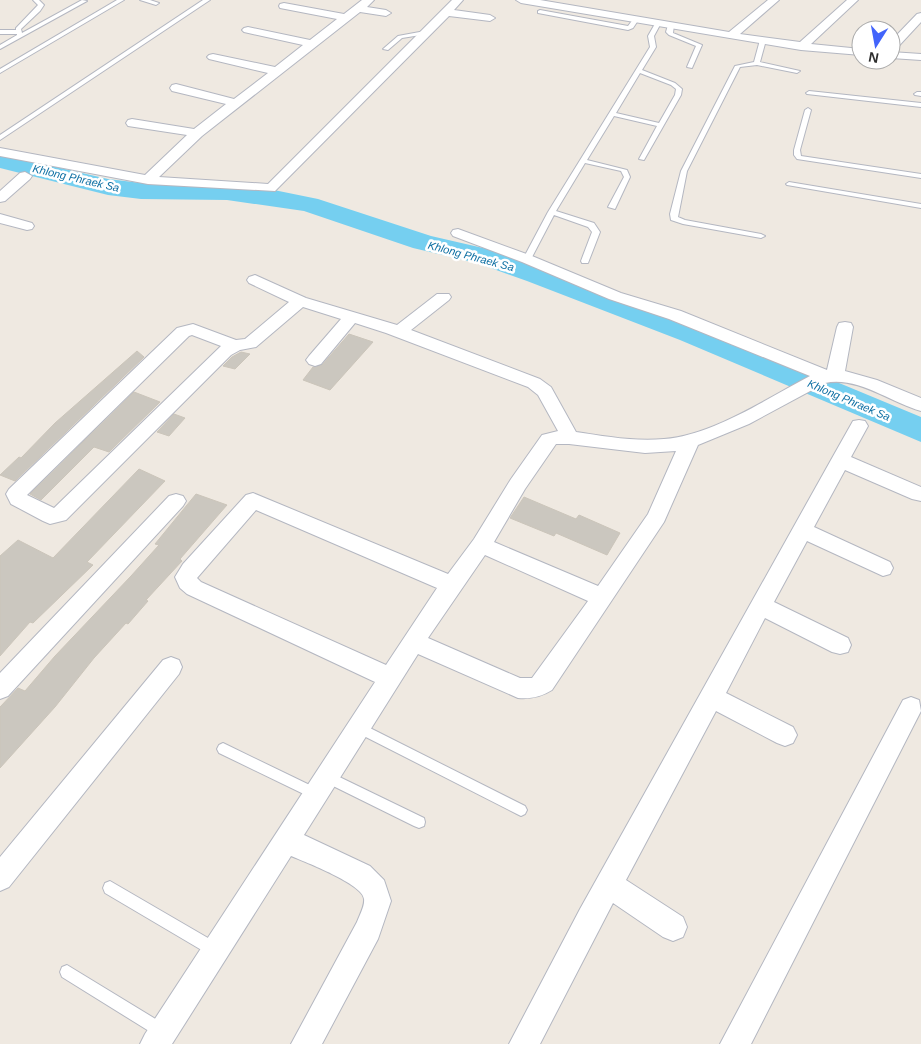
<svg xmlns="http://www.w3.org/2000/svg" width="921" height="1044" viewBox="0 0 921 1044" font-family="Arial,sans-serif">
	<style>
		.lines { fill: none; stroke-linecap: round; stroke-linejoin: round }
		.river { fill: #75cff0; fill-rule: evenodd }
		.building { fill: #cbc7bf; stroke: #cbc5ba }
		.service-casing { stroke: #b4b7c1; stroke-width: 2 }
		.minor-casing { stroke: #b4b7c1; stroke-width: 2 }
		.service { fill: #fff; fill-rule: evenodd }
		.minor { fill: #fff; fill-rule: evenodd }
		.labels { text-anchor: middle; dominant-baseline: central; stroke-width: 5; stroke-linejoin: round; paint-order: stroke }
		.far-water-label { font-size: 11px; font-style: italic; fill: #0d6fa3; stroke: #fff }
	</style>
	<rect width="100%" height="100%" fill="#efe9e1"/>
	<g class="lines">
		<path class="river" d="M0,154L108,179L141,183L227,184L264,188L318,199L431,236L496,251L547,269L702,326L921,417V442L680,340L527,281L477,263L413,248L304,211L227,200L141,199L108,195L0,168Z"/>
	</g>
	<path class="building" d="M349,334L373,342L330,390L303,380L313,367L322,365Z
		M137,351L144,357L15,481L0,475L19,457L21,458L55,423Z
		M241,352L250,354L235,369L223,366L232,357Z
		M134,392L160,402L109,452L94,447L41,500L30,494Z
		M174,414L185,418L169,436L157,432Z
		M139,469L165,481L87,562L93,565L33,623L30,622L0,656V556L18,540L53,558Z
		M196,494L227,505L180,559L182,561L146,600L148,601L128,624L126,623L94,658L55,707L0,768V707L18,688L25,691L55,656L131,576L159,545L155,544Z
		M524,497L576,519L579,515L620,533L607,555L556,533L554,536L510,518Z"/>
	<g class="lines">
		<defs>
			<path id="service" d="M33,0H39L44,5L40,11L21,29L22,33L82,0L87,1L0,49V45L17,35V34H0V30H16V28L38,5Z
				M117,0H124L0,73V69Z
				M140,0H150L159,3L156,5Z
				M203,0H210L0,140V135Z
				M540,10L628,26L634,18L639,19L633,28L628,30L538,13V11Z
				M656,22L661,23L654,36L656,47L642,70L675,83L682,89L681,95L644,160L639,159L657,126L614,116L587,160L627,170L630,177L615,209L608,207L624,177L621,171L585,163L556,211L594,223L600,232L588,263H582L581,261L592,232L588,227L554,215L531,259L530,261H524L523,259L548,212L650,47L648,36ZM640,73L671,85L676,89L675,95L659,123L616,113Z
				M671,23L674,25L673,33L702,45L692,68L687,67L696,46L669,35L666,32L668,25Z
				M425,31L428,33L427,34L402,38L388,50L383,49L398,36Z
				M763,38L766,40L760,62L800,71L797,73L757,65L740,67L687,171L678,217L685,220L761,234L765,236L761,238L683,224L671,220L670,214L681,171L735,66L754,62L760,40Z
				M809,91L921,103V107L807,94L806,93Z
				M917,92H921V96L915,95L914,94Z
				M808,108L811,110L800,150L801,156L921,174V178L797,159L794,155V150L805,110Z
				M789,182L921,204V208L787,185L786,184Z
				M360,723L525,806L527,810L525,814L521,816L517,814L356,732L354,728L356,724Z
				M223,743L320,790L322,794L320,798L316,800L312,798L219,753L217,749L219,745Z
				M327,771L424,818L425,822L424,826L419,828L414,826L323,781L321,777L323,773Z
				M110,881L220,945L222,950L220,955L215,957L210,955L105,893L103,888L105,883Z
				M67,965L167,1026L169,1031L167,1036L162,1038L157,1036L62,977L60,972L62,967Z"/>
			<path id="minor" d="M362,0H374L367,7L386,10L391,13L386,16L360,12L202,136L159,177L268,184L452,0H463L454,10L490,15L495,18L490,21L449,16L275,191L148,184L0,156V148L145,175L187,135L128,126L126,123L128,120L132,119L194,129L226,104L172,91L170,88L172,85L176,84L234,99L268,73L209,59L207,57L209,55L213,54L275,67L303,45L244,32L242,30L244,28L248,27L310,40L337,19L280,8L279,6L280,4L284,3L344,14Z
				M516,0H540L729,32L768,0H779L740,34L800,42L847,0H858L811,44L861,49V55L801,50L521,3Z
				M921,13V22L895,50L891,51V41L917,14Z
				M891,52L921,54V60L891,58Z
				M25,172L32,176L30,179L5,201L0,202V191L20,173Z
				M0,214L32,223L34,226L32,229L27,230L0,223Z
				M458,229L532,256L621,293L681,311L827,370L837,327L839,323L845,322L851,323L853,327L845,371L877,380L921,398V411C891,403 858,376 825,383L749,424L698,445L664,522L552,690C541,697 531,699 518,698L418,654L304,835L370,866L384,880L391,901L378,939L322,1044H291L357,922C359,916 365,906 364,899C363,884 305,862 291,856L172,1044H140L145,1034L375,682L187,594L180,588L175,577L183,564L246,495L253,493L448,574L474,539L511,479L542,435L558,431L538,395L528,387L386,333L355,323L321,364L315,366L309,364L306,360L309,356L341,319L303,307L256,347L240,350L231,355L66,520L50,524L43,521L11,504L6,494L9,489L177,328L193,324L236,340L245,339L289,302L249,283L247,280L249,277L255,275L306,298L397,325L437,294H449L451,297L449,300L411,330L540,379L551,387L576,432C604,436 635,442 664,439C713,435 766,399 810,376L669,319L609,299L522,262L453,236L451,233L453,230ZM192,335L221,346L54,508L27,495L189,336ZM556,444H569L645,453L676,451L648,514L598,586L494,542L525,489ZM256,510L437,588L386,665L201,582L197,578ZM485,555L588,601L532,678H520L428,638Z
				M859,420L865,421L868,426L851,457L921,487V501L912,499L845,470L814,527L890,562L893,568L890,574L883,576L807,541L774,602L848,638L851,645L848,652L840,654L832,652L765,618L726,693L793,727L797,735L793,743L785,746L777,743L716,711L626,880L683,917L687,927L683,937L673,941L663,937L613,903L540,1044H509L580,909L831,460L853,421Z
				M176,494L183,496L186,501L183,506L8,696L0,699V673L169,496Z
				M171,657L179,660L182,667L179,674L9,887L0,891V857L163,660Z
				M911,697L919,700L921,711L751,1044H720L903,700Z"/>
		</defs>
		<use href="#service" class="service-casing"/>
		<use href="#minor" class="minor-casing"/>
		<use href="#service" class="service"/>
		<use href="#minor" class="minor"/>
	</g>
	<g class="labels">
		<g class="far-water-label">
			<text transform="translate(76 178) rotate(13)">Khlong Phraek Sa</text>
			<text transform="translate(471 256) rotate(15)">Khlong Phraek Sa</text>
			<text transform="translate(849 400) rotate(23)">Khlong Phraek Sa</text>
		</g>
	</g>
	<g transform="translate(876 45) rotate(191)"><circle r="24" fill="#ffffff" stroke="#ababab"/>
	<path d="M0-4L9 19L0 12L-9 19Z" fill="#4264fb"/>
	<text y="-8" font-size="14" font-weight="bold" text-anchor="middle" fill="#2e2e2e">N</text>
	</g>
</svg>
